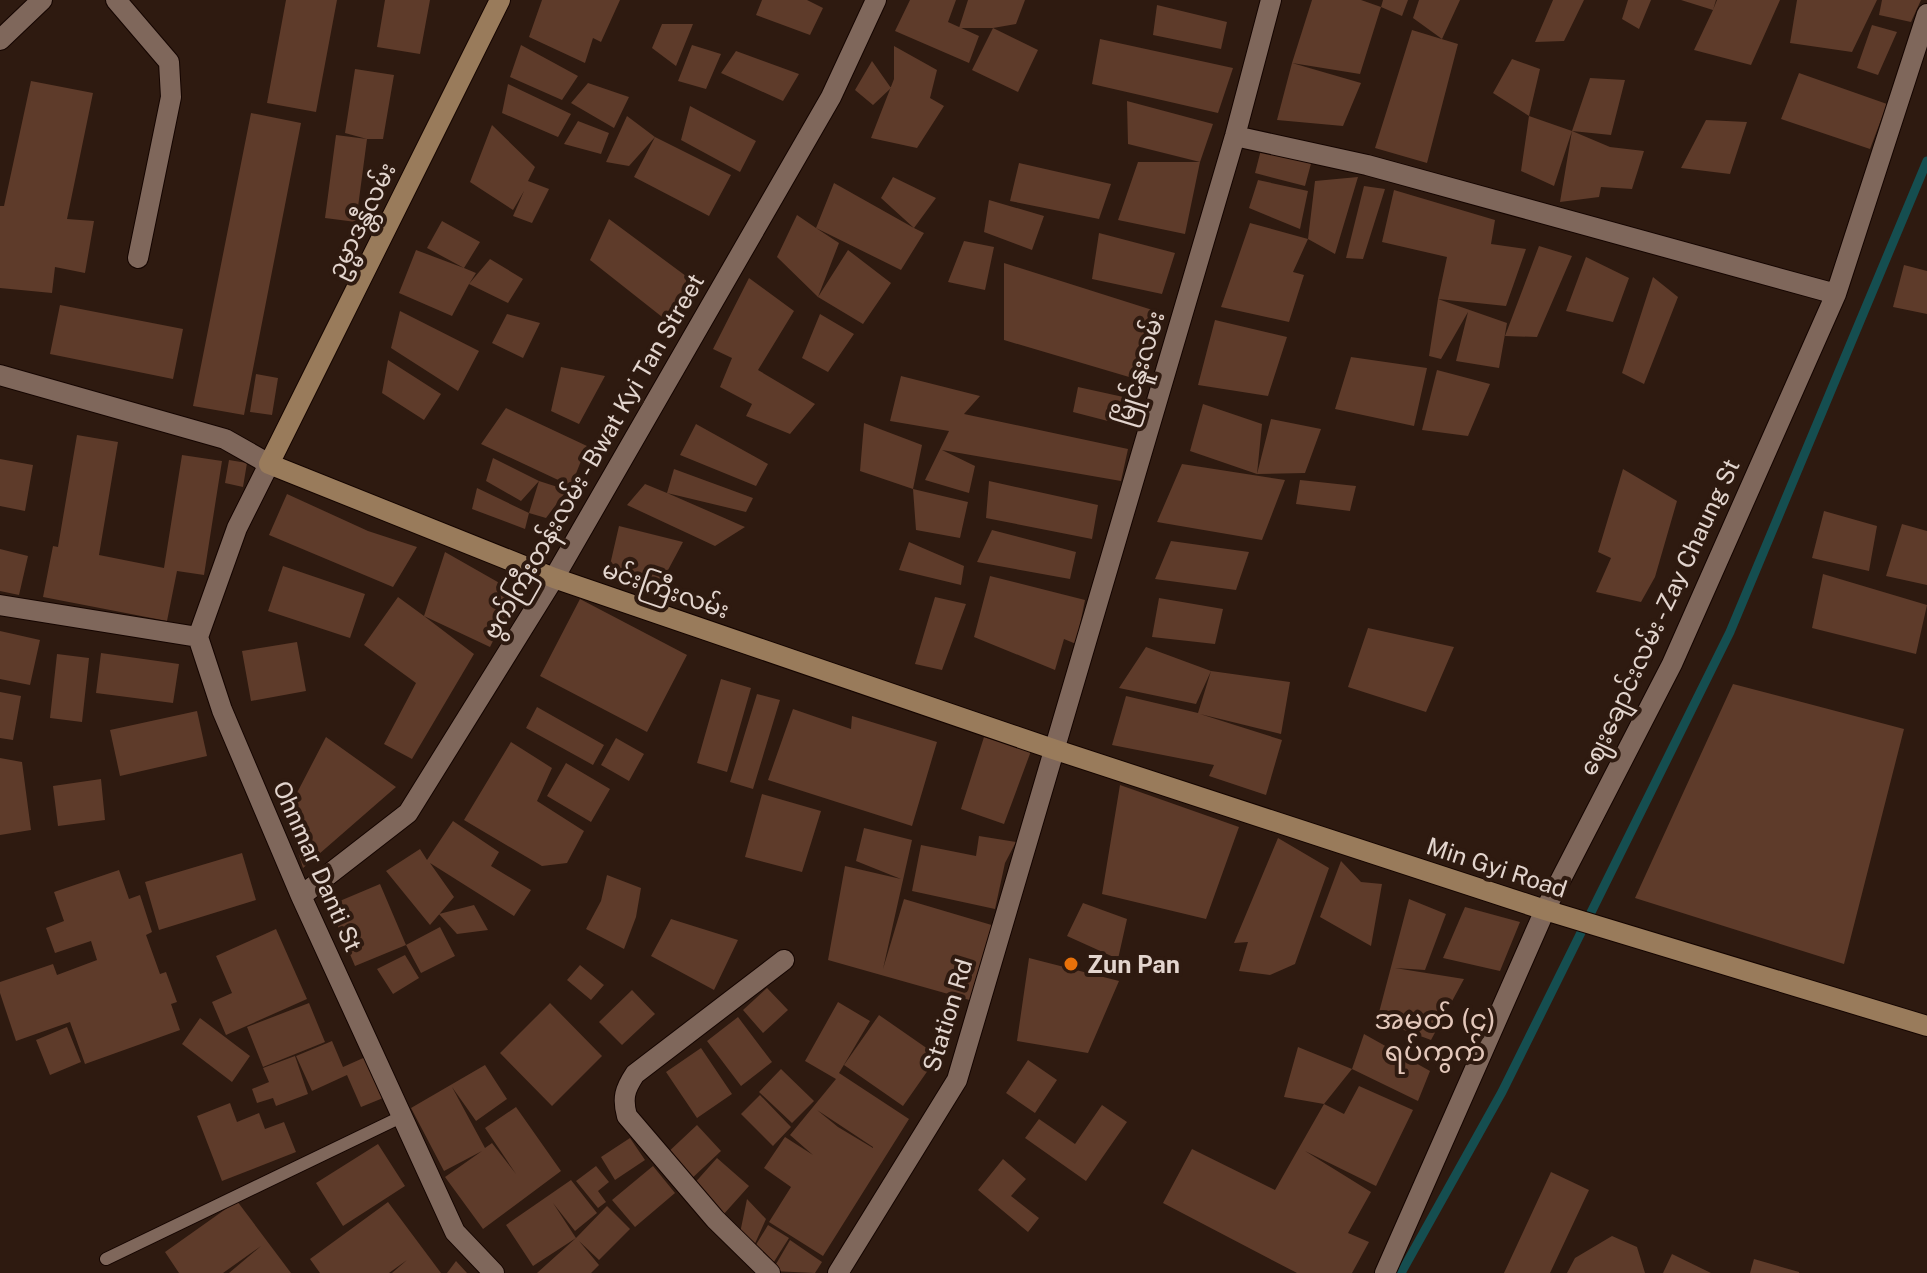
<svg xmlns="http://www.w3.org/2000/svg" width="1927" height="1273" viewBox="0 0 1927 1273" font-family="'Public Sans','Noto Sans Myanmar',sans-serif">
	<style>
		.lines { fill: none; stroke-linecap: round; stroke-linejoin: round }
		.stream { stroke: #154e50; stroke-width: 9 }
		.building { fill: #5e3b2a; fill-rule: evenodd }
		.service-casing { stroke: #150501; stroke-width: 14 }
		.minor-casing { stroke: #150501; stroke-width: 22 }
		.secondary-casing { stroke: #150501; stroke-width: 22 }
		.service { stroke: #7f675b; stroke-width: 12 }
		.minor { stroke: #7f675b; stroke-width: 20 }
		.secondary { stroke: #997b5b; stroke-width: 20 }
		.food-dot { fill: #e8710a; stroke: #2e1a10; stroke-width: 3 }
		.labels { text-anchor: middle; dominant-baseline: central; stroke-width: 8; stroke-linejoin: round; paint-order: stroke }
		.street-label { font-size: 24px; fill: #e3d5ce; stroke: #2e1a10 }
		.poi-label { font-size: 24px; font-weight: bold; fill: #e3d5ce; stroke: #2e1a10; text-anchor: start }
		.quarter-label { font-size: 28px; fill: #e3c7ba; stroke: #2e1a10 }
	</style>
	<rect width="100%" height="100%" fill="#2e1a10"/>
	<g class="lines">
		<path class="stream" d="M1401,1273L1502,1092L1730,632L1927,161"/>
	</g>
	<path class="building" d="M286,0H337L316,112L267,103Z
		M385,0H430L420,54L377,47Z
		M620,0L601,42L593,38L585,63L529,37L542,0Z
		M762,0H807L823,8L810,35L756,15Z
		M910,0H956L948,22L979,36L969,63L895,31Z
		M968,0H1025L1016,24L993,28H959Z
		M1312,0H1361L1381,7L1383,0H1408L1402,16L1381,7L1360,74L1292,63Z
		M1419,0H1460L1442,39L1413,18Z
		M1553,0H1584L1564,41L1535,42Z
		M1628,0H1651L1639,29L1622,19Z
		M1681,0H1716L1713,10L1717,0H1780L1751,65L1694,50L1713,10Z
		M1797,0H1877L1852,52L1790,43Z
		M1882,0H1921L1911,22L1879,15Z
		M1157,5L1227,22L1221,49L1153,35Z
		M662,24H693L676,66L652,48Z
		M1872,25L1897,32L1878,75L1857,68Z
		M993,28L1038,50L1018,92L972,70Z
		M1412,30L1458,44L1427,163L1375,148Z
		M1100,39L1233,68L1218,113L1092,84Z
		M521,45L578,76L562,100L510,77Z
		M692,45L721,54L706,89L678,81Z
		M894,46L937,70L930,98L944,106L917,148L871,138L894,79Z
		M736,51L799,74L783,101L721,73Z
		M1512,59L1540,69L1529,116L1493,93Z
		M872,61L891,88L873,105L855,90Z
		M1292,63L1361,83L1343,126L1277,120Z
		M355,69L394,75L383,139H367L356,222L325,218L336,135L367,139L345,133Z
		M1799,73L1887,104L1870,149L1781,119Z
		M1590,78L1625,80L1611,135L1572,131Z
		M31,81L93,93L67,219L94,221L85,273L55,267L52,293L0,288V206H4Z
		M588,83L629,97L614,128L571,103Z
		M508,84L571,114L558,137L502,113Z
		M1127,101L1213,124L1200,162L1185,234L1118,220L1138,162H1200L1128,144Z
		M690,106L756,141L740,172L681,140Z
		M251,113L301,123L244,415L193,406Z
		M627,116L655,137L731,175L709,216L634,177L655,137L629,166L606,162Z
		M1529,116L1572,131L1610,147L1644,151L1632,189L1601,187L1599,197L1560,202L1572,131L1554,186L1521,171Z
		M1706,120L1747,122L1730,174L1681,168Z
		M578,121L609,133L601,154L564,144Z
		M492,125L535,167L528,181L549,189L532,223L513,216L524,191L513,210L470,182Z
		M1262,146L1312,160L1305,186L1255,173Z
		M1019,163L1111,184L1099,219L1010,201Z
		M893,177L936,198L914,228L924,233L901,270L816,228L839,243L818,297L848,250L891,283L863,324L818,297L777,257L797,215L816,228L834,183L914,228L881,198Z
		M1358,177L1335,254L1308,239L1293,272L1304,275L1289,322L1221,307L1250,223L1308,239L1315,181Z
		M1258,180L1308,191L1300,229L1249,208Z
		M1364,186L1385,189L1363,259L1346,258Z
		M1394,190L1495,220L1491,244L1526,249L1506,306L1438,299L1447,257L1382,242Z
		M989,200L1044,216L1032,250L984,232Z
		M609,219L694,282L671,324L590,260Z
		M442,221L480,242L464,268L476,273L469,284L490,259L523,279L508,303L469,284L452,316L399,293L416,250L464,268L427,248Z
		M1099,233L1175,253L1162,294L1092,279Z
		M964,241L994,247L985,290L948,282Z
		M1539,246L1572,256L1537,337L1505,336Z
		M1586,257L1629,278L1613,322L1566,311Z
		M1004,263L1165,314L1146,382L1004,340Z
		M1904,265L1927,271V314L1893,307Z
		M1653,277L1678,297L1644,384L1622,373Z
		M749,278L794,311L758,370L815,404L790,434L746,416L752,404L720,387L732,358L713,349Z
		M1438,299L1507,323L1499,368L1456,361L1468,312L1441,359L1429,356Z
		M60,305L183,329L173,379L50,354Z
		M400,311L479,351L458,391L391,348Z
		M507,314L540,323L523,358L492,343Z
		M820,314L854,334L828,372L802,358Z
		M1215,320L1287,337L1268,396L1198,385Z
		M1351,357L1427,368L1414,426L1335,409Z
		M388,360L441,394L424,420L382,393Z
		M561,367L605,376L579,424L551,411Z
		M1437,370L1490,384L1468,436L1422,430Z
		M256,374L278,378L272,415L250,412Z
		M901,376L980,396L964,414L1128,449L1121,481L942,450L975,466L969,493L925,480L949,431L890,421Z
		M1078,387L1137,400L1131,427L1073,412Z
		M1203,404L1262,424L1257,474L1271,419L1321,429L1305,473L1257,474L1190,451Z
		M506,408L587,446L571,486L481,444Z
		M864,423L922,445L913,489L860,471Z
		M696,424L768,464L756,486L680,455Z
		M77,435L118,442L99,555L164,568L182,455L222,461L204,575L177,571L167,621L43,597L53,546L58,547Z
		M493,458L539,481L521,501L486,481Z
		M0,459L33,465L25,511L0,506Z
		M229,460L247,463L243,487L225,483Z
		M1182,464L1285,480L1262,540L1157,522Z
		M674,469L753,498L746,512L667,493L745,527L715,546L627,505L645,484L667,493Z
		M1623,469L1677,501L1655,577L1641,602L1596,592L1611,558L1598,552Z
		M1300,480L1356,486L1350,511L1296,504Z
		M539,481L567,490L546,518L529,513L525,529L472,509L477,488L529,513Z
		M989,481L1098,505L1092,539L986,518Z
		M913,489L968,502L960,538L916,530Z
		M287,494L368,531L417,547L393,587L269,535Z
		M1824,511L1877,526L1869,571L1812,558Z
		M1902,524L1927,531V585L1886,576Z
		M619,526L683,542L660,585L610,565Z
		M992,530L1076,552L1070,579L977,562Z
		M1171,541L1249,552L1236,590L1155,579Z
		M909,542L964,566L961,585L899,570Z
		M0,549L28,556L19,595L0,591Z
		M445,552L517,593L490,647L424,616L474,654L412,759L384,744L416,683L364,645L398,597L424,616Z
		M283,566L365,594L350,638L268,611Z
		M1823,574L1927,605L1916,654L1812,628Z
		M990,576L1085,600L1076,644L1064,639L1055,670L974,637Z
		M935,597L966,604L942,670L915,664Z
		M1159,598L1223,609L1215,644L1152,637Z
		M580,599L687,655L647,732L540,676Z
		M1368,628L1454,647L1426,712L1348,687Z
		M0,631L40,640L30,685L0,679Z
		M297,642L306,691L251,701L242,651Z
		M1146,647L1211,671L1290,682L1281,734L1200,714L1282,740L1266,795L1209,776L1214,765L1112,745L1126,696L1198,713L1211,671L1196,704L1119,688Z
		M101,653L179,664L173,703L96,693Z
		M57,654L89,658L82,722L50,718Z
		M721,679L751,688L727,772L697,763Z
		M1733,684L1904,729L1844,964L1635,898Z
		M0,692L21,696L13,740L0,738Z
		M757,694L780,700L753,789L730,782Z
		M537,707L604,745L593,765L526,728Z
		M793,709L851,729L852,716L937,742L912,826L768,780Z
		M197,711L207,756L120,776L110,730Z
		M326,737L396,787L303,868L286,814Z
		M984,737L1031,751L1004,824L961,809Z
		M616,738L644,754L629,781L601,765Z
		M511,742L552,768L537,801L584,831L567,863L542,866L464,820Z
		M0,758L22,762L31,830L0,835Z
		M566,763L610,789L591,822L547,796Z
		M101,779L105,820L58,826L53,786Z
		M1120,785L1239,827L1206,919L1102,894Z
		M762,794L821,811L802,872L745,857Z
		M453,821L499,852L491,866L531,890L514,916L430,863L454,897L430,925L386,871L420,849L427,860Z
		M864,828L912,840L883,969L904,899L995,926L973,1001L828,960L845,866L901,879L856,861Z
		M979,836L1016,842L1005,863L995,909L912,891L921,845L976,856Z
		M1278,838L1329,868L1295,964L1270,975L1239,971L1248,942L1234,943Z
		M242,853L256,900L159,930L145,882Z
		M1341,861L1361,882L1382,884L1371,946L1320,917Z
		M119,870L129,899L140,895L152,932L146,935L160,974L166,972L177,1002L171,1004L180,1030L85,1064L70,1022L16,1041L0,993V982L53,964L57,975L97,960L91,941L55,953L46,928L64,921L54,892Z
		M607,875L641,888L636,917L624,949L586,929L601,901Z
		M380,884L406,945L355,966L337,924L335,903Z
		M1409,899L1446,914L1425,970L1395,968L1464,979L1431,1040L1377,1020Z
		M1083,903L1127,919L1118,959L1067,936Z
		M474,905L488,930L457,934L439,914Z
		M1465,907L1520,922L1500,971L1443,958Z
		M671,919L738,940L714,990L651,956Z
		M440,927L455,956L421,973L406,945Z
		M276,929L307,999L226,1035L212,1002L232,993L216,956Z
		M405,955L419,978L393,994L377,969Z
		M1029,958L1119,981L1088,1053L1017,1041Z
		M580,965L604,985L591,1000L567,980Z
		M767,988L788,1010L763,1033L743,1010Z
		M632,990L655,1014L622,1045L599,1022Z
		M838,1002L870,1021L839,1073L909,1119L823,1256L769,1222L791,1187L764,1168L785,1137L813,1155L790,1135L836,1079L805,1061ZM817,1110L873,1147V1148L838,1127Z
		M309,1003L325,1042L263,1067L247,1027Z
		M550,1003L602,1056L552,1106L500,1053Z
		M879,1015L938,1056L903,1106L844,1065Z
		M738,1017L772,1062L741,1086L707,1041Z
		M200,1018L250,1056L232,1082L182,1044Z
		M67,1027L81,1062L50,1075L36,1040Z
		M1364,1034L1430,1071L1418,1101L1352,1069L1324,1104L1344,1114L1359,1086L1413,1110L1376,1186L1305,1151L1371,1192L1348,1233L1369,1242L1352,1273H1297L1163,1203L1192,1149L1275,1190L1324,1104L1284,1097L1298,1047L1352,1069Z
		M332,1041L343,1067L370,1055L388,1096L361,1107L347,1075L312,1091L296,1056Z
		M701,1048L732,1094L697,1118L666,1072Z
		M295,1056L308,1094L276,1106L273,1098L257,1103L252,1089L269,1082L263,1068Z
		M1028,1060L1057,1080L1035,1113L1006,1093Z
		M485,1065L507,1099L476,1121L452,1087L485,1148L492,1143L516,1174L485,1128L516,1107L561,1171L483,1229L445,1177L482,1151L444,1171L411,1108Z
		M781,1069L814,1101L792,1123L759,1092Z
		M760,1095L791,1127L773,1146L741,1114Z
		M230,1103L237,1122L259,1113L265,1129L284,1122L296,1152L222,1181L197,1116Z
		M1102,1105L1127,1122L1086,1181L1025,1138L1039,1119L1075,1144Z
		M697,1125L721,1151L688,1182L664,1156Z
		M630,1138L645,1160L615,1180L601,1157Z
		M378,1144L405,1186L343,1226L316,1183Z
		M717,1158L749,1186L723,1215L692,1186Z
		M1003,1159L1026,1179L1011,1196L1039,1218L1028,1232L978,1190Z
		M596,1166L609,1182L598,1191L606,1202L598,1208L576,1181Z
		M653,1166L675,1193L635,1227L612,1200Z
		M1551,1172L1589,1190L1550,1273H1504Z
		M571,1180L597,1213L575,1231L553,1203L576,1238L607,1206L630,1229L599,1260L579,1241L599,1265L591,1273H537L576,1238L533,1266L506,1225Z
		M747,1199L766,1219L753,1248L739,1238Z
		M237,1201L291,1273H229L261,1246L223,1273H179L165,1252Z
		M388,1202L441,1273H392L407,1260L389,1273H320L310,1259Z
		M768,1225L789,1238L772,1265L751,1253Z
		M1612,1236L1637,1247L1645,1273H1567L1575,1258Z
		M790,1240L822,1262L815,1273L772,1271Z
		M1672,1254L1711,1273H1663Z
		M1754,1259L1799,1272V1273H1750Z
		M456,1261L467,1273H447Z"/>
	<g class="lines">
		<defs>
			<path id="service" d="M106,1259L403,1116"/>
			<path id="minor" d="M116,0L169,62L171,97L138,258
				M0,40L42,0
				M1235,136L1367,165L1836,294
				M0,375L225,439L269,464L237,528L198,637L222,710L301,896L455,1232L494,1273
				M0,605L198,637
				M301,896L408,813L554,578L831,97L876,0
				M770,1273L715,1219L627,1116C622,1098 625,1089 635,1074L784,960
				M838,1273L957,1080L1235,136L1271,0
				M1385,1273L1545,910L1672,664L1836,294L1927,14"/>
			<path id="secondary" d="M500,0L269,464L554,578L1053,749L1545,910L1927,1026"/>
		</defs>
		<use href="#service" class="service-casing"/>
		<use href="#minor" class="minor-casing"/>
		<use href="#secondary" class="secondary-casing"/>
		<use href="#service" class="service"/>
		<use href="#minor" class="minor"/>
		<use href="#secondary" class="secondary"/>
	</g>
	<circle class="food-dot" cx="1071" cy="964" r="8"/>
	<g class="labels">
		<g class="street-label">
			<text transform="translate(361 220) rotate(-64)">ဥမ္မာဒန္တီလမ်း</text>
			<text transform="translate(1139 368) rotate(-73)">မြိုင်နူးလမ်း</text>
			<text transform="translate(593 456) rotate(-60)">ဗွက်ကြီးတန်းလမ်း - Bwat Kyi Tan Street</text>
			<text transform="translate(666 589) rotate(19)">မင်းကြီးလမ်း</text>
			<text transform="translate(1659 617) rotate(-65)">ဈေးချောင်းလမ်း - Zay Chaung St</text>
			<text transform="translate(318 866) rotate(66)">Ohnmar Danti St</text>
			<text transform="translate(1497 867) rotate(18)">Min Gyi Road</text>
			<text transform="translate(947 1015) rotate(-73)">Station Rd</text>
		</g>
		<g class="poi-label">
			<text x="1087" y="964">Zun Pan</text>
		</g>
		<g class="quarter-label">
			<text x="1435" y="1018">အမှတ် (၄)<tspan x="1435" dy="32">ရပ်ကွက်</tspan></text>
		</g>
	</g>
</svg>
